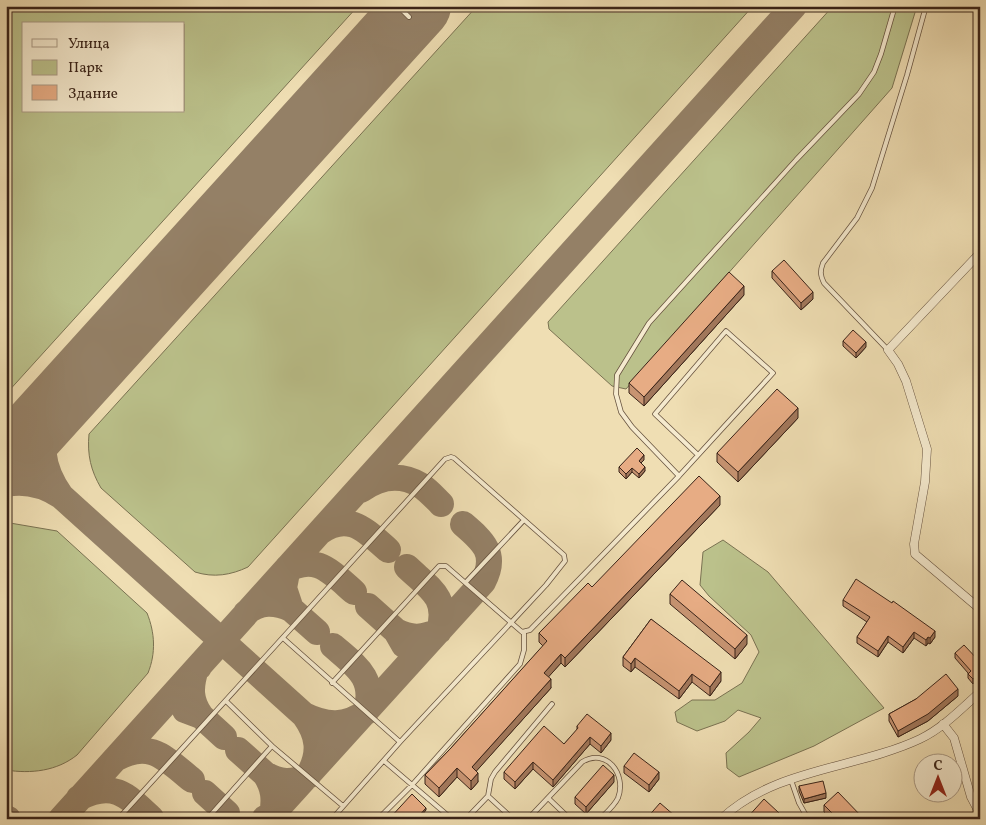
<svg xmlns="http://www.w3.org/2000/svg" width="986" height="825" viewBox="0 0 986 825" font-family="Vollkorn,serif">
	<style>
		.green { fill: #bbc18b; stroke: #7a7252; fill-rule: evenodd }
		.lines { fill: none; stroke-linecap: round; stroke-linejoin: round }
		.taxiway { stroke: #948066; stroke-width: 26 }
		.runway { stroke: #948066; stroke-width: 66 }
		.service-casing { stroke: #66523f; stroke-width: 5.5 }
		.minor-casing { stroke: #66523f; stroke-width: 9 }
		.service { stroke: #f5eace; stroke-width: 4 }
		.minor { stroke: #f5eace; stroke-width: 8 }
		.wall { fill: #c79472; stroke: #392318 }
		.shaded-wall { fill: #a2785c; stroke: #392318 }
		.building { fill: #e7ac84; stroke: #392318 }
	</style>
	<rect width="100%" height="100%" fill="#efdeb3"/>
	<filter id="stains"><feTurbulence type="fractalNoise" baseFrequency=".004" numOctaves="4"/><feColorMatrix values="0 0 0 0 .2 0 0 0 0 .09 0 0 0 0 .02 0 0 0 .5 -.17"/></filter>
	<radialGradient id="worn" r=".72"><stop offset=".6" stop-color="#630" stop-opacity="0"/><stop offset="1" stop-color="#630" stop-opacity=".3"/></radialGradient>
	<path class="green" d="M6,6H358L6,394ZM24,24H184V111H24Z
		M477,6H753L248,567C231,575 214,578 195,572L101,488C91,471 87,455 89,434Z
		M833,6H917L892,88L626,389L612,386L549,329L548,322Z
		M10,523L57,531L147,613C155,633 156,653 148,673L77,755C57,771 31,774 6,770V527Z
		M723,540L768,572L884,708L814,746L739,777L727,768L726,753L749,732L761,718L738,710L725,721L697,731L677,722L675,712L692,700H715L742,683L759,652L751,635L709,596L700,585L703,552Z"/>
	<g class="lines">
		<path class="taxiway" d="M54,408C37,440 41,467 61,496
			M6,484C27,480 44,485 61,496L304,715
			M361,490C379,477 400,473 420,485C428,490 435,498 441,504
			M320,532C349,511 366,531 388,550
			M284,572C315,552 331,572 354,592
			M368,606L396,631L404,645
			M291,609L317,632
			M246,613C260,601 275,602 291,609L284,588L288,567
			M396,631C411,639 423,638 439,631C449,597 429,588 407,567
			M199,667L196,669C190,687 190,701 201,716
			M185,710L201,716L224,737
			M238,750L265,774
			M115,759C150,739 165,758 192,780
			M205,793L227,813
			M79,798C113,780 127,795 151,818
			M6,818L8,819
			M265,818L272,815C275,799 274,788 265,774C280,783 292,783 308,776C321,753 319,736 304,715C326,726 346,727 366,712C376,678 356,666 333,646
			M61,819L794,6
			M268,819L483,582C498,554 483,541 463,524"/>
		<path class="runway" d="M6,461L418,6"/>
		<defs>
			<path id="service" d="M398,6L409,17
				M888,350L824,283C820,275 820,271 823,263L857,218L872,188L907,75L926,6
				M698,455L655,414L726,331L773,373L679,476L632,427L621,412L616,394L617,375L649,323L796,160L859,94L874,72L881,54L895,6
				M466,582L524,520
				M283,638L400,742
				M332,683L439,566H446L522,632L530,630L679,476
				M973,698L980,704
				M226,701L272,746
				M384,761L452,819
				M791,780L799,803L808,819
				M488,796L513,819
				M548,798L570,819
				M118,819L445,459L451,457L454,458L564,555L565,561L546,585L400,742L332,819
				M207,819L272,746L343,806
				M378,819L412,785L520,664L524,650V632
				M466,819L488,796L491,779L495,772L552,704
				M528,819L582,762C606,747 627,774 618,798C615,805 606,813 600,819"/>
			<path id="minor" d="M980,253L888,350L898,364L906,381L927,449L925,482L914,544L915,554L980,609
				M943,724L954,738L971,797L980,814
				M721,819C775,768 856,769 920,739C943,728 961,709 980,692"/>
		</defs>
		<use href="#service" class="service-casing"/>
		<use href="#minor" class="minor-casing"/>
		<use href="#service" class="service"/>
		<use href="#minor" class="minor"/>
	</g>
	<path class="wall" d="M772,271L813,299L801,310L772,278Z
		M744,295L644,406L629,393V383Z
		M843,341L866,347L856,358L843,346Z
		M798,418L738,482L717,462V453Z
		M644,460L641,463L645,471L639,478L632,472L626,479L619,472V467Z
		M720,505L565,667L561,663L548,677L551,688L476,771L478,782L471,790L457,777L439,797L425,784V775L451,748L543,646L539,642V633Z
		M670,594L747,644L735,659L670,604Z
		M843,600L935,637L930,644L928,643L926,646L914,638L903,653L888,642L878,657L857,643V637L867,622L843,606Z
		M651,619L721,681L710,696L692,682L679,699L635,667L631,672L623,666V657Z
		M955,653L979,663L973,684L968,678V673L955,658Z
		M958,696L928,721L898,737L889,721V714L916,699Z
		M577,726L611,740L601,753L590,744L553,787L533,769L515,789L504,779V772L564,744L577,730Z
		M624,766L659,779L649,792L624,773Z
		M614,782L586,814L575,804V797Z
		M799,786L826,798L804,803L799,791Z
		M824,805L864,819H831L824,812Z"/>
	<path class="shaded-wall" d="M744,286V295L644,406V397Z
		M813,292V299L801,310V303Z
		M866,342V347L856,358V353Z
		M798,408V418L738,482V472Z
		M644,455V460L639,465V461Z
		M645,467V471L639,478V474Z
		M632,468V472L626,479V474Z
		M720,496V505L565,667V658Z
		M935,631V637L930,644V638Z
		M914,632V638L903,653V647Z
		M747,635V644L735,659V649Z
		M888,636V642L878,657V651Z
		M928,637V643L926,646V640Z
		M561,654V663L544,682V673Z
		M635,658V667L631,672V664Z
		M721,672V681L710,696V687Z
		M980,673V677L973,684V679Z
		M692,674V682L679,699V691Z
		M551,679V688L472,776V767Z
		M958,689V696L928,721L898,737V731Z
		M611,733V740L601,753V746Z
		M590,737V744L553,787V780Z
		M533,762V769L515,789V782Z
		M457,768V777L439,797V788Z
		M659,772V779L649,792V785Z
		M478,773V782L471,790V781Z
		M614,775V782L586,814V807Z
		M826,793V798L804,803V799Z
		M426,808V810L419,819H416Z
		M779,813V819H774Z"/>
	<path class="building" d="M784,260L813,292L801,303L772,271Z
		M729,272L744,286L644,397L629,383Z
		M853,330L866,342L856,353L843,341Z
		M777,389L798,408L738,472L717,453Z
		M637,448L644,455L639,461L645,467L639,474L632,468L626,474L619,467Z
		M699,476L720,496L565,658L561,654L544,673L551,679L472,767L478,773L471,781L457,768L439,788L425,775L451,748L547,641L539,633L588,583L592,587Z
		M856,579L892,603L893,601L935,631L930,638L928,637L926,640L914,632L903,647L888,636L878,651L857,637L870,617L843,600Z
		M682,580L747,635L735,649L670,594Z
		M651,619L721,672L710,687L692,674L679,691L635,658L631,664L623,657Z
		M964,645L980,662V673L973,679L968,674L971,671L955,653Z
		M946,674L958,689L928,714L898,731L889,714L916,699Z
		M587,714L611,733L601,746L590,737L553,780L533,762L515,782L504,772L544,726L564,744L578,728L577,726Z
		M634,753L659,772L649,785L624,766Z
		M603,765L614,775L586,807L575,797Z
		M823,781L826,793L804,799L799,786Z
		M838,792L864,819H838L824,805Z
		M412,794L426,808L416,819H389Z
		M764,799L779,813L774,819H746Z
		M660,803L675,816L672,819H646Z"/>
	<rect width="986" height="825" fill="none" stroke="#efdeb3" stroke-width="25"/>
	<rect x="8" y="8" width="971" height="810" fill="none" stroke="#392318" stroke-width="2.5"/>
	<rect x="12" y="12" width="961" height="800" fill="none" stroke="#392318"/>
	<rect x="22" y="22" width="162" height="90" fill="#f5eace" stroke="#aa9a85"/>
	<rect x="32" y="39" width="25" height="8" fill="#f5eace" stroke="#aa9a85"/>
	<text x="68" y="48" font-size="15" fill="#392318">Улица</text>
	<rect x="32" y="60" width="25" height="15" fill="#bbc18b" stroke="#aa9a85"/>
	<text x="68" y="72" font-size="15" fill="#392318">Парк</text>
	<rect x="32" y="85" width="25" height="15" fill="#e7ac84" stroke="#aa9a85"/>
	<text x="68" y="98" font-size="15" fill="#392318">Здание</text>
	<g transform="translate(938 778)"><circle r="24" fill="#f5eace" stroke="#aa9a85"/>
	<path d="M0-4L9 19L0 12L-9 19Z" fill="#8f2418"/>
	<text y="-8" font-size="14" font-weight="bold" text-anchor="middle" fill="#392318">С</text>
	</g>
	<rect width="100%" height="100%" filter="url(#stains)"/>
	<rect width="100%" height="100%" fill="url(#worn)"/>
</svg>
